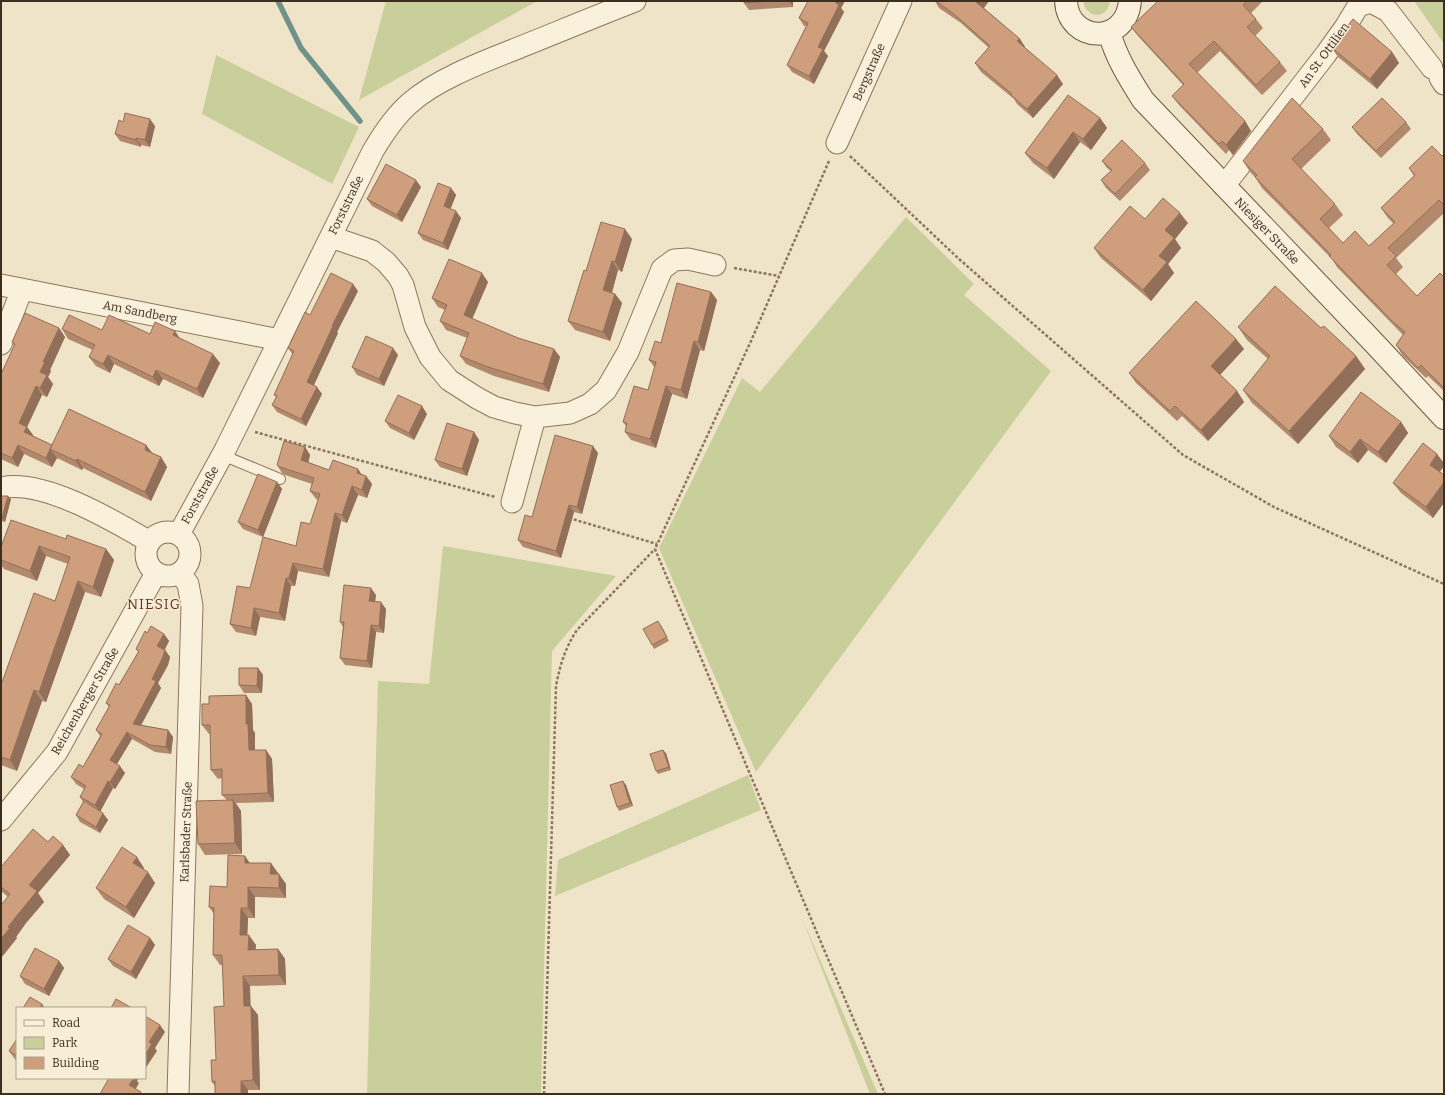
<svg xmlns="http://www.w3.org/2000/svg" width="1445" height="1095" viewBox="0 0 1445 1095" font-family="Bitter,serif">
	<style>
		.green { fill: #c9cf9b }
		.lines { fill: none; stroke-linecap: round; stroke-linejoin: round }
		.stream { stroke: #6f938a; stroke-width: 5.5 }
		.service-casing { stroke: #8d765c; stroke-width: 12 }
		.minor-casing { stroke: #8d765c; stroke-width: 23 }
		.secondary-casing { stroke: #6f573f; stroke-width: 24 }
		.path { stroke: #8d765c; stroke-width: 2.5; stroke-dasharray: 3 2; stroke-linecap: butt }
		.service { stroke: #faf1dc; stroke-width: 10 }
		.minor { stroke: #faf1dc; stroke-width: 21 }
		.secondary { stroke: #faf1dc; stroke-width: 22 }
		.wall { fill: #b2896c }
		.shaded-wall { fill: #916f58 }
		.building { fill: #cf9f7d; stroke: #916f58 }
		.labels { text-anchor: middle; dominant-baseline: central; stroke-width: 3; stroke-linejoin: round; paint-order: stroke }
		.street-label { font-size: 12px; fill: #3d2e20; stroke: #f7eed8 }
		.quarter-label { font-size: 14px; letter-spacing: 1px; fill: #6b2e1e; stroke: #f7eed8 }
	</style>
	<rect width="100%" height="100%" fill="#f0e4c8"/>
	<path class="green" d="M386,1H537L359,100Z
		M1083,1H1110C1108,20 1086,19 1083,1Z
		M1414,1H1444V44Z
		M216,55L359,127L332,184L202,114Z
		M906,217L974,284L964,295L1051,371L756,772L659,548L742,378L760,392Z
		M443,546L616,576L552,651L541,1094H367L378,681L429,684Z
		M748,775L761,810L555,896L558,860Z
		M802,918L878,1094H870Z"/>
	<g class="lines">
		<path class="stream" d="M278,1L301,48L360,121"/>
		<defs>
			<path id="service" d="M222,455L280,479"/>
			<path id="minor" d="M1440,78L1444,84
				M837,143L901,1
				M1224,186L1326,54L1346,26L1358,6L1371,2L1388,11L1432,68
				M331,237L372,251L386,262L398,276L403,285L415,327L430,357L449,380L477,398L494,407L515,413L535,417L570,413L590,404L606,390L628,352L662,269L674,260L688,259L715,265
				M1,285L280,340
				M1,344L22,289
				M1,488C42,478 114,521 150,542
				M512,502L535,417
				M146 554a22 22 0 1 1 44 0a22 22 0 1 1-44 0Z
				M179,534L225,450L373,151C383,134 395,116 410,103C436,80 480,63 513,50C553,34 594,17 635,1
				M1,820L57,752L156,573
				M178,1094L192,606L188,584L180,573"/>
			<path id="secondary" d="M1066,1C1068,43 1126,46 1130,1
				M1109,32C1116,57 1129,78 1143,100L1376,345L1444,418"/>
		</defs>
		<use href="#service" class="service-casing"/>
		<use href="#minor" class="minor-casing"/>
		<use href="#secondary" class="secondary-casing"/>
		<path class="path" d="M850,156L959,259L1183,455L1274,507L1444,584
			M829,161L751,341L655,549L885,1094
			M734,268L779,276
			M255,432L495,497
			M569,518L657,544
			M544,1094L556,686C560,665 565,648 577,630L655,549"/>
		<use href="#service" class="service"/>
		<use href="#minor" class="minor"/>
		<use href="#secondary" class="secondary"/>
	</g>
	<path class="wall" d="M744,1H793V7L749,10L744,3Z
		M808,1H845L841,8L844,12L824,51L828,56L814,84L792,72L787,65L806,26H804L799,18Z
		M935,1H989L984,8L1020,39L1025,47V48L1063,84L1033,118L1017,104L1014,99L981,72L975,63L989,48L961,23L939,8Z
		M1158,1H1263L1251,13L1256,19L1263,28L1255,36L1280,62L1287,71L1262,95L1220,51L1197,73L1245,121L1251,131L1233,155L1229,150L1226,154L1179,105L1172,96L1183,85L1138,36L1131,27Z
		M1331,47L1392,52L1399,63L1377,89L1338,57Z
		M1100,118L1107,128L1091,150L1080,142L1054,179L1033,163L1025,153Z
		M123,122L155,126L150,147L141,145V147L120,141L115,134Z
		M1406,122L1411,129L1381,158L1357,134L1352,127Z
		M1323,129L1331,140L1301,169L1335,204L1343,215L1329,228L1343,243L1369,246L1394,224L1388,218L1381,208L1414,176L1409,168L1442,156L1444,154V213L1396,258L1403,267L1396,274L1417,296L1444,277V391L1428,376L1426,378L1403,356L1396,345L1403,335L1337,267L1332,259L1262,188L1255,177L1250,172L1243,161Z
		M1102,161L1145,163L1150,170L1120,201L1106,188L1101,180L1111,171L1107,168Z
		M421,187L402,222L372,206L367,199Z
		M451,188L456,195L450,209L461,218L448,250L423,240L418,233Z
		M1145,219L1188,223L1175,239L1181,248L1168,264L1174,273L1151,301L1101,258L1094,248Z
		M632,239L622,272L618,270L612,293L615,294L622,303L610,341L575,330L568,321L586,271Z
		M488,282L472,319L518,338L554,349L560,357L549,392L494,376L466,364L460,356L467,338L446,330L440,321L445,310L438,307L432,298Z
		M358,291L337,332L338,333L314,385L322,394L306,426L277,412L272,405L276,397L274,395L293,355L288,348L310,315Z
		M711,292L717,300L704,351L700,350L687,399L672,394L656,448L631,440L625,432L626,426L623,422L648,390L655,368L649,360L661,343Z
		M1238,327L1321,328L1356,356L1365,369L1298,444L1252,403L1243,390L1268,359L1247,340Z
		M59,328L65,337L50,370L51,371L48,377L53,384L47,397L42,395L27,427L33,435V436L52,445H146L152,453L161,457L167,467L151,501L83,468L82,470L57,458L52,467L24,454L18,467L1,459V374L14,346L12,342Z
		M62,329L102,330L179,338L220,363L203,398L163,379L159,386L114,364L110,373L96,366L89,357L93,350L68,339Z
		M1236,339L1244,349L1220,375L1237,391L1244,402L1208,441L1182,416L1177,421L1136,383L1129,373Z
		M398,355L384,386L357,375L352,367Z
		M427,414L414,440L390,428L385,421Z
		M1401,422L1408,433L1386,463L1368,450L1358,463L1336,447L1329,436Z
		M474,432L479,440L467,476L440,467L435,460Z
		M305,447L310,455L308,462L329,470L358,469L361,474L366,476L372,484L367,498L358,495L347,523L341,521L329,577L298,571L295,586H291L285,621L260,617L256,636L236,632L230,624L250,588L296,546L310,524L319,500L316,499L310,491L312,484L285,475L282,473L277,465Z
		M598,453L582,514L574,512L561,558L523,547L518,540Z
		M1444,466L1440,472L1433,518L1401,493L1393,483Z
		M277,482L282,489L263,537L243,529L238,522Z
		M1,496L11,499L5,522L1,521Z
		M66,539L106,549L114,560L101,597L85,592L46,702L42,701L17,771L1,765V685L55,601L68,564L46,556L37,581L4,569L1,565V547Z
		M376,595L375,602L386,609L384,633L376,632L372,668L345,665L340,658L343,627L340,622Z
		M661,625L669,641L654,649L652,645Z
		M147,633L164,634L169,641L165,650L170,657L168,665L158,683L161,688L141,725L168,730L173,737L171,754L155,752L132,739L117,764L125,773L115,789L113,788L100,811L108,820L100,833L80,822L76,815L83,802L80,797L84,789L76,784L71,777L83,767L100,736L96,730L109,707L106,703L119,685L138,652L136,649Z
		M258,668L263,675L262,693H244L239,685Z
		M246,695L252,704L253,730L255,733V750H266L272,759L274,802L236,803L241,811L242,854L205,855L198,844L227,800L222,795V778L218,779L211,770L210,734H209L202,725L209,704Z
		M666,753L671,770L658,774L656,771Z
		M626,785L633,806L619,811L617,807Z
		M48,842L63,845L70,855L38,893L44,902L26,923L16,937L17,938L1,958V905L8,897L1,891V867Z
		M250,863L278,873V874L286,884V898L255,897V918H248L247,935L256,945L255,950L278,949L285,959L286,985L250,986V1006L258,1015L260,1090H248V1094H215V1086L212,1082L216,1060L224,1006L223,965H220L213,955L214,914L209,907Z
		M144,868L143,870L155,883L134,918L104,899L96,888Z
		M150,938L155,945L136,979L113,966L108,959Z
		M59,961L64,968L49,996L25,984L20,976Z
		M17,1039V1062L9,1051Z"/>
	<path class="shaded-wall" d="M789,1H793V7Z
		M836,1H845L841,8L844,12L824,51L828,56L814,84L809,76L818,47Z
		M977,1H989L982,10L976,2Z
		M1020,39L1025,47L1023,50L1017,41Z
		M1392,52L1399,63L1377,89L1370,79Z
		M1057,75L1063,84L1033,118L1027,109Z
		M1100,118L1107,128L1091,150L1083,139Z
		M150,119L155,126L150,147L145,140Z
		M1245,121L1251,131L1233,155L1226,145Z
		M1073,132L1080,142L1054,179L1047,168Z
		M136,138L141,145V147L136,140Z
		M416,180L421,187L402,222L397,215Z
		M451,188L456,195L449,213L444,206Z
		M456,211L461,218L448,250L443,243Z
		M1180,213L1188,223L1175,239L1181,248L1168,264L1174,273L1151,301L1143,290L1159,256L1165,230Z
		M625,229L632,239L622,272L615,262Z
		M612,261L618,270L610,299L603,290Z
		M482,273L488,282L470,324L464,315Z
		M353,284L358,291L337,332L338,333L312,389L307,382L332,326Z
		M711,292L717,300L704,351L698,342Z
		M615,294L622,303L610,341L603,332Z
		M59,328L65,337L50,370L51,371L48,377L53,384L47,397L40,388V372L43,362Z
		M175,331L181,340L173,335Z
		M1236,339L1244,349L1218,377L1211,366Z
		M694,341L700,350L687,399L681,390Z
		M393,348L398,355L384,386L379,379Z
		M554,349L560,357L549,392L543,384Z
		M213,354L220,363L203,398L197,389Z
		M108,355L114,364L110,373L103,364Z
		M1356,356L1365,369L1298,444L1289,431Z
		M156,370L163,379L159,386L153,377Z
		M36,386L42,395L27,427L33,435L30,441L19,423Z
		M666,386L672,394L656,448L650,439Z
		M317,387L322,394L306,426L301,419Z
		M1237,391L1244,402L1208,441L1201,430Z
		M422,406L427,414L414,440L409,433Z
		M1401,422L1408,433L1386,463L1378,452Z
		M474,432L479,440L467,476L462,469Z
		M1360,439L1368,450L1358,463L1350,452Z
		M18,445L24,454L18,467L12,458Z
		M146,445L153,454L145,450Z
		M593,446L598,453L582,514L577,507Z
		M305,447L310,455L307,468L301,460Z
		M50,449L57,458L52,467L46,458Z
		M1437,454L1444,463V466L1437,475L1430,465Z
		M161,457L167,467L151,501L145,492Z
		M77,459L83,468L82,470L76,461Z
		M358,469L364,478L357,473Z
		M366,476L372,484L367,498L362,490Z
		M277,482L282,489L263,537L258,530Z
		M1444,482V503L1433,518L1426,507Z
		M352,486L358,495L347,523L342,515Z
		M8,496L11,499L5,522L2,518Z
		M569,505L574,512L561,558L556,551Z
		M335,513L341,521L329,577L323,569Z
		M39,546L46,556L37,581L30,571Z
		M106,549L114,560L101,597L93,587Z
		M293,563L298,571L295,586L289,578Z
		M286,578L291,586L285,621L279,613Z
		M78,581L85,592L46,702L39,692Z
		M371,588L376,595L374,608L369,601Z
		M381,602L386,609L384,633L379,626Z
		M254,608L260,617L256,636L251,628Z
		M371,625L376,632L372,668L367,661Z
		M164,634L169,641L162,653L157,646Z
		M165,650L170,657L168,665L158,683L161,688L138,731L133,724L152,679Z
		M258,668L263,675L262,693L257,686Z
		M34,690L42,701L17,771L10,760Z
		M246,695L252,704L253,730L255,733V759L249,750L246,724Z
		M168,730L173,737L171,754L166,747Z
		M127,732L132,739L115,767L110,760Z
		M266,750L272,759L274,802L268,793Z
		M663,750L666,753L671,770L669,767Z
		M120,766L125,773L115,789L110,782Z
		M108,781L113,788L100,812L95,805Z
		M623,781L626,785L633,806L630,803Z
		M233,800L241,811L242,854L235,843Z
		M103,813L108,820L100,833L96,827Z
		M63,845L70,855L38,893L44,902L26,923L16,937L17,938L1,958V939L8,927L29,885Z
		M245,856L252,866L245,863Z
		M137,857L144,868L140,874L133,863Z
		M271,863L278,873L277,884L270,874Z
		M148,872L155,883L134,918L126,907Z
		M279,874L286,884V898L279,888Z
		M248,887L255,897V918L248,908Z
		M241,908L248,918L247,945L240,935Z
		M249,935L256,945L255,960L248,950Z
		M150,938L155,945L136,979L131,972Z
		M278,949L285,959L286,985L279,975Z
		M59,961L64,968L49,996L44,989Z
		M243,976L250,986L251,1016L244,1006Z
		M42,1004L45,1008H40Z
		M251,1006L258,1015L260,1090L253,1080Z
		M160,1025L165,1032L155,1048L157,1051L145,1069V1055L149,1042Z
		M134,1078H139L137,1081L139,1083L134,1092L129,1085Z
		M241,1081L248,1090V1094H241Z"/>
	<path class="building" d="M744,1H771L744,3Z
		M808,1H836V3L839,5L818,47L823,49L809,76L787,65L808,23L799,18Z
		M936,1H977L976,2L1020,39L1017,41L1057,75L1027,109L1011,95L1012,94L975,63L990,46L955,15Z
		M1158,1H1247L1243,5L1256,19L1247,27L1280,62L1256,85L1214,41L1189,64L1245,121L1226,145L1222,141L1219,144L1172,96L1184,84L1131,27Z
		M1353,19L1392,52L1370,79L1331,47Z
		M1068,95L1100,118L1083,139L1073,132L1047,168L1025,153Z
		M1292,98L1323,129L1292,159L1335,204L1320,219L1343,243L1355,231L1369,246L1395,222L1381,208L1415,175L1409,168L1432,146L1442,156L1444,154V205L1439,200L1388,248L1396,256L1387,265L1417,296L1440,273L1444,277V388L1421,365L1418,368L1396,345L1405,332L1393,322L1329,256L1331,255L1255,177L1257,175L1243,161Z
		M1382,98L1406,122L1376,151L1352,127Z
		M125,113L150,119L145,140L136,138V140L115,134L119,120L123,122Z
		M1122,140L1145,163L1115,194L1101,180L1112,170L1102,161Z
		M386,164L416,180L397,215L367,199Z
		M438,183L451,188L444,206L456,211L443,243L418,233Z
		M1163,198L1180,213L1165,230L1174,238L1159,256L1167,262L1143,290L1094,248L1130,206L1145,219Z
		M601,222L625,229L615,262L612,261L603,290L615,294L603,332L568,321L584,270L586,271Z
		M449,259L482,273L464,315L518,338L554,349L543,384L488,367L460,356L469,333L440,321L447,305L432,298Z
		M331,273L353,284L332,326H333L307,382L317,387L301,419L272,405L277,396L274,395L294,351L288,348L305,312L310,315Z
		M677,283L711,292L698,342L694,341L681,390L666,386L650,439L625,432L627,423L623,422L634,386L648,390L656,362L649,360L655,341L661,343Z
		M1275,286L1321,328L1324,326L1356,356L1289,431L1243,390L1270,356L1238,327Z
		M1196,301L1236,339L1211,366L1237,391L1201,430L1175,406L1170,411L1129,373Z
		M25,313L59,328L43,362H45L40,372L47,375L40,388L36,386L19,423L27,427L24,432L52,445L46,458L18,445L12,458L1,453V374L15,344L12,342Z
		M69,315L102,330L109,315L150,334L155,322L175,331L173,335L213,354L197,389L156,370L153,377L108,355L103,364L89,357L95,345L62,329Z
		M366,336L393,348L379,379L352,367Z
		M1361,392L1401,422L1378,452L1360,439L1350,452L1329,436Z
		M398,395L422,406L409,433L385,421Z
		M69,409L146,445L145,450L161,457L145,492L77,459L76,461L50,449Z
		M447,423L474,432L462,469L435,460Z
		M555,435L593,446L577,507L569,505L556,551L518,540L525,515L532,517Z
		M284,441L305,447L301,460L329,470L333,460L358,469L357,473L366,476L362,490L352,486L342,515L335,513L323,569L293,563L289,578H286L279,613L254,608L251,628L230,624L237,586L250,588L263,537L296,546L301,522L310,524L320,494L310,491L314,478L280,467L277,465Z
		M1423,443L1437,454L1430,465L1444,475V482L1426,507L1393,483Z
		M258,474L277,482L258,530L238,522Z
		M1,496H8L2,518H1Z
		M11,520L66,539L67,535L106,549L93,587L78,581L39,692L34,690L10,760L1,757V685L34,593L55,601L70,557L39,546L30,571L1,560V547Z
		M344,585L371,588L369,601L381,602L379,626L371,625L367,661L340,658L344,622H340Z
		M658,621L667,637L652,645L643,629Z
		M151,626L164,634L157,646L165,650L163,657L152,679L156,681L133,724L168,730L166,747L150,745L127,732L110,760L120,766L110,782L108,781L95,805L80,797L86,786L71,777L79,764L83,767L102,734L96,730L110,705L106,703L116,683L119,685L139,651L136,649L145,631L147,633Z
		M239,668H258L257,686L239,685Z
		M246,695V724H248L249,750H266L268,793L222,795V769L211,770L210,725H202V704H209V696Z
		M663,750L669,767L656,771L650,754Z
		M623,781L630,803L617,807L610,785Z
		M233,800L235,843L198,844L196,801Z
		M84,801L103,813L96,827L76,815Z
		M33,829L48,842L53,836L63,845L29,885L37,891L19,913L8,927L10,928L1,939V905L10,894L1,887V867Z
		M122,847L137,857L133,863L148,872L126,907L96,888Z
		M228,855L245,856V863H271L270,874H279V888L248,887V908H241L240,935H249L248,950L278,949L279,975L243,976L244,1006H251L253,1080L241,1081V1094H215V1081L212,1082L211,1060H216L214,1007L224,1006L222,955H213L214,908L209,907L210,886L227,887Z
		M128,925L150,938L131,972L108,959Z
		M35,948L59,961L44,989L20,976Z
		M30,997L42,1004L40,1008H23Z
		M116,999L132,1008H111Z
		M145,1016L160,1025L149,1042L152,1044L145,1055Z
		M17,1039V1056L9,1051Z
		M109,1078H134L129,1085L141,1092L140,1094H100Z"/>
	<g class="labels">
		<g class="street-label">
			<text transform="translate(1324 55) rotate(-54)">An St. Ottilien</text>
			<text transform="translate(869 72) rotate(-66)">Bergstraße</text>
			<text transform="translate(346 205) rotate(-64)">Forststraße</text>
			<text transform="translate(1267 231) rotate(46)">Niesiger Straße</text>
			<text transform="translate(140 312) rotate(11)">Am Sandberg</text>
			<text transform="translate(200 495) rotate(-61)">Forststraße</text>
			<text transform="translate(85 701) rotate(-60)">Reichenberger Straße</text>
			<text transform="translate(186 832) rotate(-88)">Karlsbader Straße</text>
		</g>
		<g class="quarter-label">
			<text x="154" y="604">NIESIG</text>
		</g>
	</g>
	<rect width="1445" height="1095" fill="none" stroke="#3d2e20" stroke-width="4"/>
	<rect x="16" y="1007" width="130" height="72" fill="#f7eed8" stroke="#ada18e"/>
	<rect x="24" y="1020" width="20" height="6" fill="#faf1dc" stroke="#ada18e"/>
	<text x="52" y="1027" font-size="12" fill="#3d2e20">Road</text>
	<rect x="24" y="1037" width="20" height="12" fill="#c9cf9b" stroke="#ada18e"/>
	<text x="52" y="1047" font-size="12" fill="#3d2e20">Park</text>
	<rect x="24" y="1057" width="20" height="12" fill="#cf9f7d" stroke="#ada18e"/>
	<text x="52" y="1067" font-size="12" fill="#3d2e20">Building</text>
</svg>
